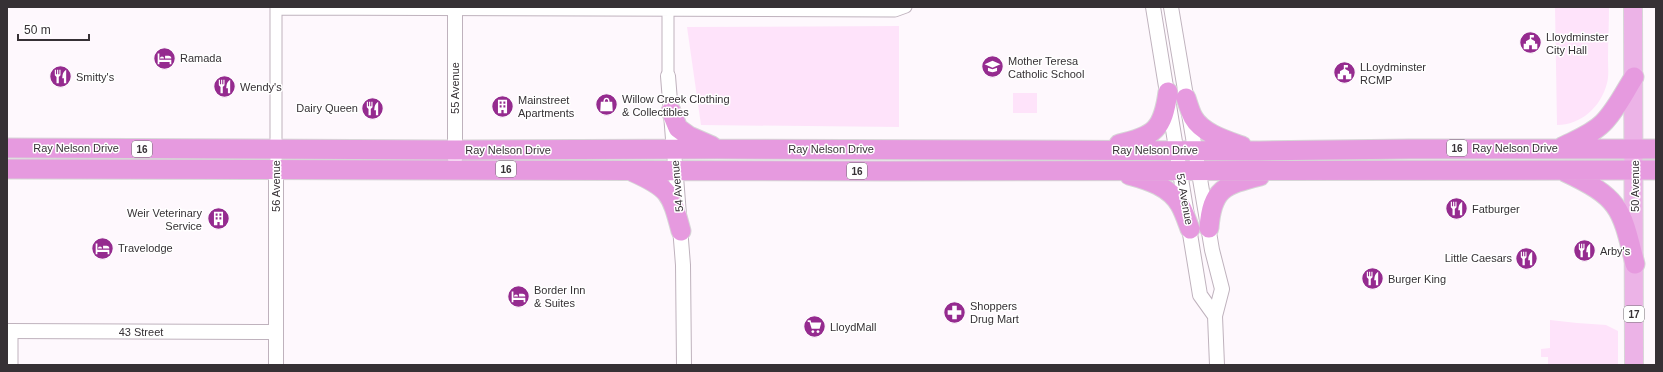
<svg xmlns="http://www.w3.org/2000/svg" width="1663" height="372" viewBox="0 0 1663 372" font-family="Arial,sans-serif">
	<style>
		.green { fill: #fee3fa }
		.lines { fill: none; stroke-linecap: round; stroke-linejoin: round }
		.minor-casing { stroke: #bfb2bd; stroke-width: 13 }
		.tertiary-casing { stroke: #bfb2bd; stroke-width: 16 }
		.primary-casing { stroke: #d7d6d7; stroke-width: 20 }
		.trunk-casing { stroke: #d7d6d7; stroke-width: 21 }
		.minor { stroke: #fff; stroke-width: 11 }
		.tertiary { stroke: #fff; stroke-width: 14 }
		.primary { stroke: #ecb3e7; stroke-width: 18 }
		.trunk { stroke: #e69adf; stroke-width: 19 }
		.labels { text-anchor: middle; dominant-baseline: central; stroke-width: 3; stroke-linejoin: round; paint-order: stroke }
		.shield { fill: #fff; stroke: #726f72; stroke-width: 1 }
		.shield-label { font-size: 10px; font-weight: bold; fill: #363135 }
		.poi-label { font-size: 11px; fill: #363135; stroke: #fff; text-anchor: start }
		.street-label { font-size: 11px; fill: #363135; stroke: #fff }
	</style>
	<rect width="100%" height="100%" fill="#fef8fd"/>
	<path class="green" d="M1555,7H1609C1609,24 1608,42 1608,59C1608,67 1609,76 1607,83C1601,107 1581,125 1557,125Z
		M899,26V127L701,125L687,27Z
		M1013,93H1037V113H1013Z
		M1550,320L1577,323L1606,325L1618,331V365H1548V357H1541V349L1550,348Z"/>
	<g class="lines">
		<defs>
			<path id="minor" d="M276,7V170
				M668,7V76
				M276,9L895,11L906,7
				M12,331V365"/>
			<path id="tertiary" d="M455,7V159
				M1153,7L1200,295L1215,316
				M1171,7L1212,250L1222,289L1215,316L1217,365
				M668,76L683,265L684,365
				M7,331L276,332
				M276,365V170"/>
			<path id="primary" d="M1633,7L1634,365"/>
			<path id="trunk" d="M1186,98C1188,104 1190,111 1193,117C1202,133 1225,140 1242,146
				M671,111L678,128L689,136L712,146
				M1119,144C1155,136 1163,129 1168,92
				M1562,147C1576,140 1592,134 1603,123C1616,110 1624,93 1634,77
				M7,148L455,150L717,149L1259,151L1410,149H1656
				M7,169L889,171L1656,170
				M633,172C669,188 671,193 681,231
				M1565,172C1620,198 1621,207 1635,264
				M1129,175C1148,180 1170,187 1180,205C1184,212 1187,221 1190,229
				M1209,228C1212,189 1224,185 1260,176"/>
		</defs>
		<use href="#minor" class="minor-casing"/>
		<use href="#tertiary" class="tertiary-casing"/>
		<use href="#primary" class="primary-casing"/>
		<use href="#trunk" class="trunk-casing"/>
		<use href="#minor" class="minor"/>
		<use href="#tertiary" class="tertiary"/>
		<use href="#primary" class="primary"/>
		<use href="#trunk" class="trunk"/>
	</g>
	<defs>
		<symbol id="civic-disc" viewBox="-11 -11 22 22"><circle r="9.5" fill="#952b8f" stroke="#fff"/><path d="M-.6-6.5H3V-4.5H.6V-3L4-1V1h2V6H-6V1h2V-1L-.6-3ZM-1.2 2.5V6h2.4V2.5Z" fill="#fff"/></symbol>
		<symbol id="hotel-disc" viewBox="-11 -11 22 22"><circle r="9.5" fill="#952b8f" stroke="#fff"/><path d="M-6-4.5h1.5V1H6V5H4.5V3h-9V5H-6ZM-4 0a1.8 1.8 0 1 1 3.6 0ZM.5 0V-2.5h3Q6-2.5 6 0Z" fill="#fff"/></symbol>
		<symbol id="school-disc" viewBox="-11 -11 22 22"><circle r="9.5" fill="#952b8f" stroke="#fff"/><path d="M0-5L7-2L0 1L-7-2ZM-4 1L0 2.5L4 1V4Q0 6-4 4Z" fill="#fff"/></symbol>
		<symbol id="restaurant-disc" viewBox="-11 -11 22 22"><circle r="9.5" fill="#952b8f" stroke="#fff"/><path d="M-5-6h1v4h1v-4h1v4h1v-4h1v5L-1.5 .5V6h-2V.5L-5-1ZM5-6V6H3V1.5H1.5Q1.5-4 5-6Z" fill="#fff"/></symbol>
		<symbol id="shop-disc" viewBox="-11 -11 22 22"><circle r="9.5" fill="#952b8f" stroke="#fff"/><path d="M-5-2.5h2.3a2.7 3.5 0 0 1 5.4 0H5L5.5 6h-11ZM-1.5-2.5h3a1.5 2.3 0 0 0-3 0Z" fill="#fff"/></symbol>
		<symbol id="building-disc" viewBox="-11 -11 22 22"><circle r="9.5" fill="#952b8f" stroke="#fff"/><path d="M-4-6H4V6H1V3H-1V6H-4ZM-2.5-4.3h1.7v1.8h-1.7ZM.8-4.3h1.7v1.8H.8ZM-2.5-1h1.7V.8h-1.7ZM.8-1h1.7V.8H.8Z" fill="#fff"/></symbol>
		<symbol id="pharmacy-disc" viewBox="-11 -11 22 22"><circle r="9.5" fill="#952b8f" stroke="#fff"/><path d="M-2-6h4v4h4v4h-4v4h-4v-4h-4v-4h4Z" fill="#fff"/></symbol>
		<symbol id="supermarket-disc" viewBox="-11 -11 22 22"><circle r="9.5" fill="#952b8f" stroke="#fff"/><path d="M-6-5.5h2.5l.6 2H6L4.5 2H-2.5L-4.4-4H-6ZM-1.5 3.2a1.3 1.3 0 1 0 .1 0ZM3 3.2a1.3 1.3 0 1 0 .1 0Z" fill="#fff"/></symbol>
	</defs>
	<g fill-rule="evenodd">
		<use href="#civic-disc" x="1518" y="30" width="25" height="25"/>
		<use href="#hotel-disc" x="152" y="46" width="25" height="25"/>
		<use href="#school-disc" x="980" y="54" width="25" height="25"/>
		<use href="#civic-disc" x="1332" y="60" width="25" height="25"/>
		<use href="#restaurant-disc" x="48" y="64" width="25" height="25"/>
		<use href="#restaurant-disc" x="212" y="74" width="25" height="25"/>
		<use href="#shop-disc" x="594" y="92" width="25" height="25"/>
		<use href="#building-disc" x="490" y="94" width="25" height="25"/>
		<use href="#restaurant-disc" x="360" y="96" width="25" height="25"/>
		<use href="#restaurant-disc" x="1444" y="196" width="25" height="25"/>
		<use href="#building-disc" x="206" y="206" width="25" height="25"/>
		<use href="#hotel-disc" x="90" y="236" width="25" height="25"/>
		<use href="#restaurant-disc" x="1572" y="238" width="25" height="25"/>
		<use href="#restaurant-disc" x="1514" y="246" width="25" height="25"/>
		<use href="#restaurant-disc" x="1360" y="266" width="25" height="25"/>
		<use href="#hotel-disc" x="506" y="284" width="25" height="25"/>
		<use href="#pharmacy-disc" x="942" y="300" width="25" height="25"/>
		<use href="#supermarket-disc" x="802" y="314" width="25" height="25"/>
	</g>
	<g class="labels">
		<g class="shield">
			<rect x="1447" y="140" width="20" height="16" rx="3"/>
			<rect x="132" y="141" width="20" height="16" rx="3"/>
			<rect x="496" y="161" width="20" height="16" rx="3"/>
			<rect x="847" y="163" width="20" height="16" rx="3"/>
			<rect x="1624" y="306" width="20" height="16" rx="3"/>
		</g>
		<g class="shield-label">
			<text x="1457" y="148">16</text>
			<text x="142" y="149">16</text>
			<text x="506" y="169">16</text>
			<text x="857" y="171">16</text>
			<text x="1634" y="314">17</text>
		</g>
		<g class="poi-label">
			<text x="1546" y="37">Lloydminster<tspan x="1546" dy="13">City Hall</tspan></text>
			<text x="180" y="58">Ramada</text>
			<text x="1008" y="61">Mother Teresa<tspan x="1008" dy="13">Catholic School</tspan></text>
			<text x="1360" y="67">LLoydminster<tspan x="1360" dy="13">RCMP</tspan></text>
			<text x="76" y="77">Smitty's</text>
			<text x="240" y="87">Wendy's</text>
			<text x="622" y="99">Willow Creek Clothing<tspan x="622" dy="13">&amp; Collectibles</tspan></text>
			<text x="518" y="100">Mainstreet<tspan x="518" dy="13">Apartments</tspan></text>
			<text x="358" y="108" text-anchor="end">Dairy Queen</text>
			<text x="1472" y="209">Fatburger</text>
			<text x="202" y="213" text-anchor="end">Weir Veterinary<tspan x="202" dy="13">Service</tspan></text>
			<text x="118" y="248">Travelodge</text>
			<text x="1600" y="251">Arby's</text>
			<text x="1512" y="258" text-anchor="end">Little Caesars</text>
			<text x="1388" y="279">Burger King</text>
			<text x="534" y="290">Border Inn<tspan x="534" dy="13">&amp; Suites</tspan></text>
			<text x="970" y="306">Shoppers<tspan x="970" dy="13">Drug Mart</tspan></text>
			<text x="830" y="327">LloydMall</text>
		</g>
		<g class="street-label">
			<text transform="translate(455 88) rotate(-90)">55 Avenue</text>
			<text x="76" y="148">Ray Nelson Drive</text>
			<text x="1515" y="148">Ray Nelson Drive</text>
			<text x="831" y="149">Ray Nelson Drive</text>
			<text x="508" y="150">Ray Nelson Drive</text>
			<text x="1155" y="150">Ray Nelson Drive</text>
			<text transform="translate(276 186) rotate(-90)">56 Avenue</text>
			<text transform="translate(677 186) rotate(-95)">54 Avenue</text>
			<text transform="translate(1635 186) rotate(-90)">50 Avenue</text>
			<text transform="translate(1185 199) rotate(80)">52 Avenue</text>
			<text x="141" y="332">43 Street</text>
		</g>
	</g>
	<rect width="1663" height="372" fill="none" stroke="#363135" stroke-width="16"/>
	<path d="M18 34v6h71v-6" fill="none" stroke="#363135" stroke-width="2"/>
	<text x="24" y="34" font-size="12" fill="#363135" stroke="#ffffff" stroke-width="3" paint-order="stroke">50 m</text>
</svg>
